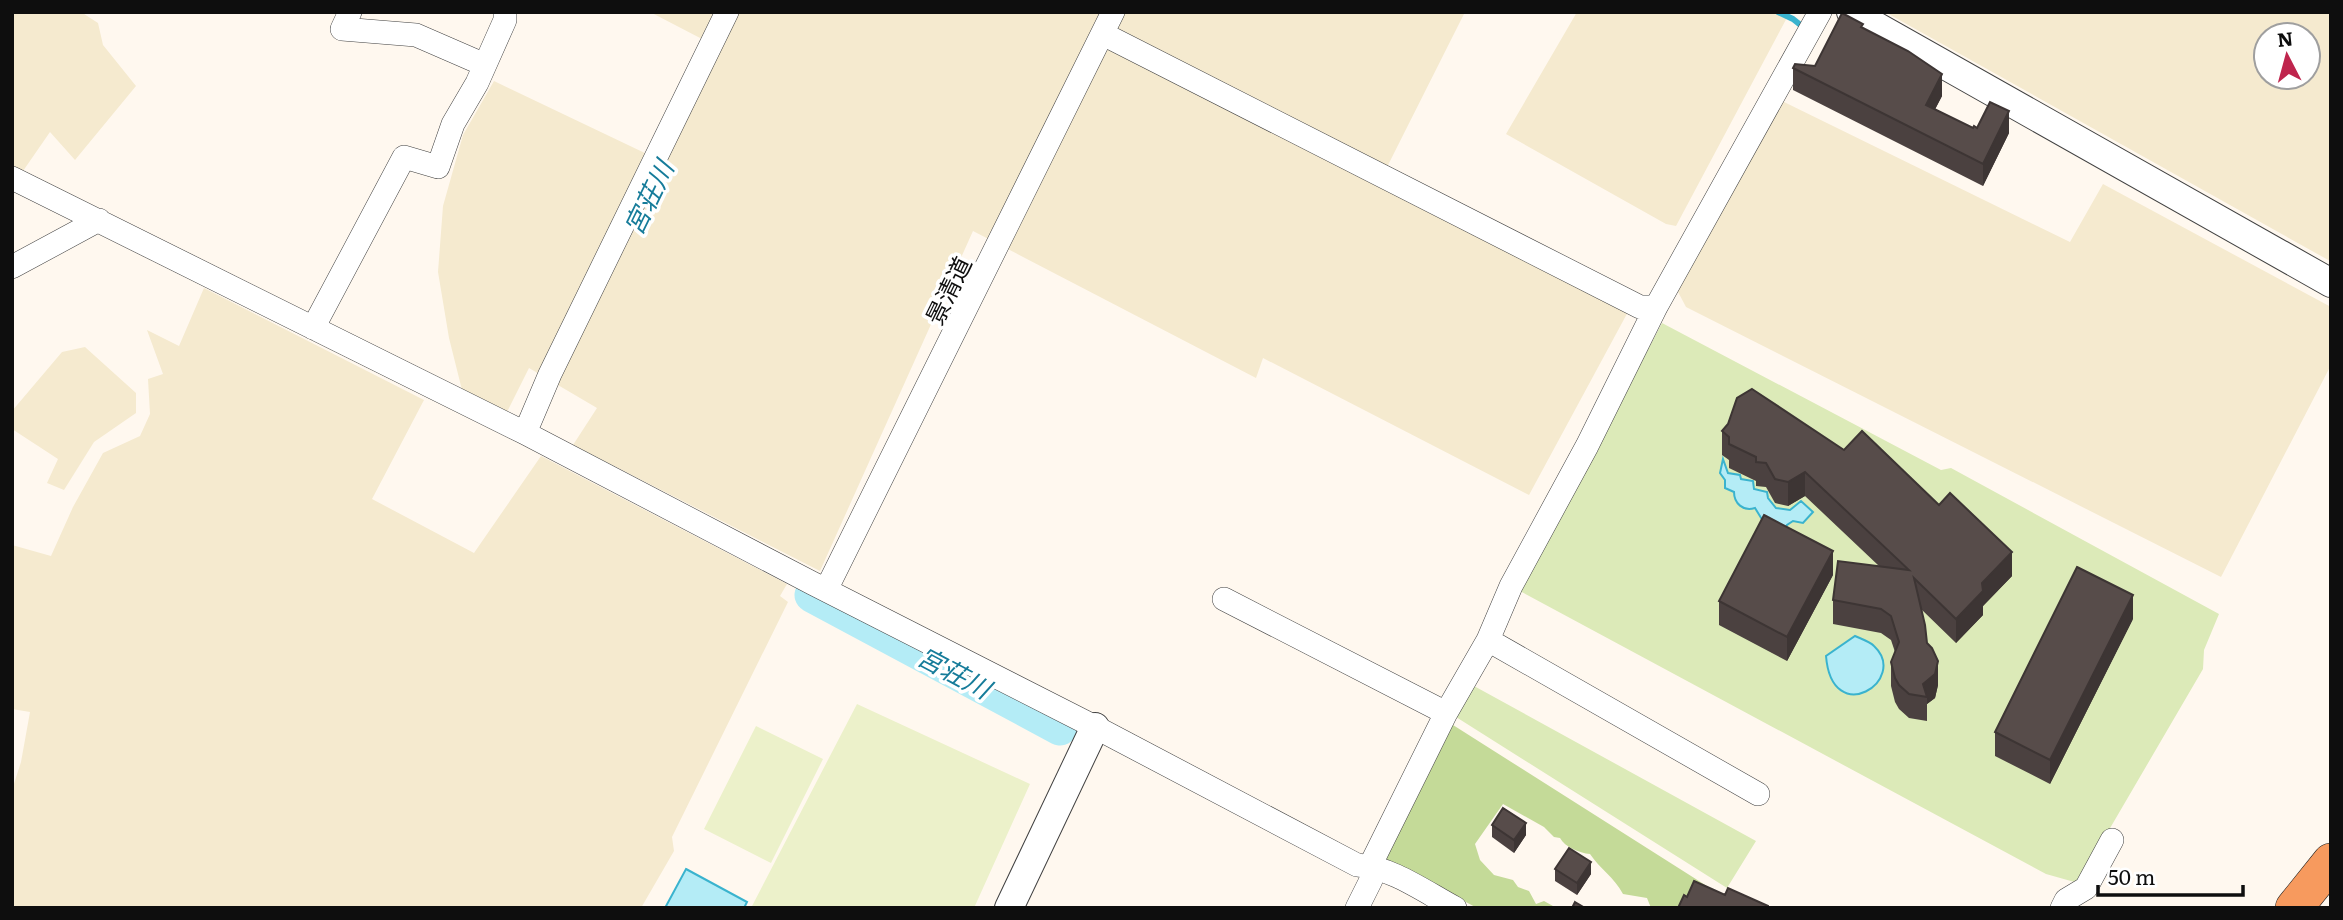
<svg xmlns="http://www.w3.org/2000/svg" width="2343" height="920" viewBox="0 0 2343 920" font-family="Literata,'Noto Sans JP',serif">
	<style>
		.farmland { fill: #f5eacf; fill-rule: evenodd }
		.green { fill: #dceab8 }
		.forest { fill: #c4da98 }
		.pitch { fill: #ecf1ca }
		.water { fill: #b4ecf6; stroke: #3ab3ce; stroke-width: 2 }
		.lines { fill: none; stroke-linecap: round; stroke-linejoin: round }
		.stream { stroke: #3ab3ce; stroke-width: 6 }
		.river { stroke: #b4ecf6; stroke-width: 35 }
		.minor-casing { stroke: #414141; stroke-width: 24 }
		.tertiary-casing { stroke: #414141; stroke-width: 30 }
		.trunk-casing { stroke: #1f1f1f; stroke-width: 38 }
		.minor { stroke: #fff; stroke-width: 23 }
		.tertiary { stroke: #fff; stroke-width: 28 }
		.trunk { stroke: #f79a5e; stroke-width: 37 }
		.wall { fill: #4b4140 }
		.shaded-wall { fill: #3d3534 }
		.building { fill: #574c4a; stroke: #3d3534; stroke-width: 2 }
		.labels { text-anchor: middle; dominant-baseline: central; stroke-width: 7; stroke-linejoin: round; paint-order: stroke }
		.street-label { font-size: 24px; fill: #0e0e0e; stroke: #fff }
		.water-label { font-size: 26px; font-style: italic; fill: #167c9a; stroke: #fff }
	</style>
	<rect width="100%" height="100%" fill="#fff8ef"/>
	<path class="farmland" d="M12,12H81L98,23L103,45L136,86L75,160L50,132L23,171L12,166Z
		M650,12H1465L1379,183L1629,310L1529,495L1263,358L1256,378L973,231L820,571L573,445L597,408L529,368L504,418L462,390L449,338L438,272L443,206L463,135L494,81L649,155L702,39Z
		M1577,12H1790L1676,226L1666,224L1506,134Z
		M1885,12H2331L2330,261ZM2308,35V77H2266V35Z
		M1782,101L2070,242L2103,184L2331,307V365L2221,577L1686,307L1677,290Z
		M204,288L424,400L372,499L474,553L541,456L787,584L780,596L788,602L672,837L674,851L641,908H12V790L21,762L30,712L12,709V545L51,556L73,507L103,453L140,436L150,414L148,379L163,374L147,330L179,346Z
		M85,347L136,393V413L94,442L64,490L47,483L58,459L12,429V411L62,352Z"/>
	<path class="green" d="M1662,323L1941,470L1951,468L2219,614L2204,650L2203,669L2078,883L2046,874L1520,591Z
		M1474,686L1756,841L1727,888L1456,717Z"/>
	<path class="forest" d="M1453,725L1721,895L1687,908H1651L1647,898L1623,894C1614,877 1600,869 1590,854C1579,853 1565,847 1560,838L1554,837L1544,827L1503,804L1475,844L1480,860L1494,875L1513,880L1518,887L1529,891L1536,904L1544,901L1553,906L1564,908H1477L1386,859Z"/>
	<path class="pitch" d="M857,704L1030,784L974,908H751Z
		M756,726L823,759L771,863L704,829Z"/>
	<path class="water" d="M1723,459L1728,473L1740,475L1741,479L1753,481L1754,489L1767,492L1768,498L1776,508L1790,510L1801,501L1813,512L1803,523L1793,521L1787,525L1784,531L1766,526L1755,508C1743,512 1734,503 1734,492L1725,488V480L1720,473Z
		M1855,636C1861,639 1869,641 1874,646C1910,680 1832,730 1826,656Z
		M686,869L747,902L744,908H665Z"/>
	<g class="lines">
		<path class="stream" d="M1778,12L1793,19L1803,27"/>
		<path class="river" d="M812,595L1060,728"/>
		<defs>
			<path id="minor" d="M350,12L342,29L416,35L485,65
				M1103,34L1640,307H1656
				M12,178L525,433L812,583L1095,727L1357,865C1391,867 1425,892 1455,908
				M12,267L99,220
				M313,328L404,157L438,167L453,124L477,83L505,20V12
				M525,433L550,374L727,12
				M826,590L1113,12
				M1224,599L1446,713
				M1488,640L1758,794
				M1357,908L1371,880L1370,866L1446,713L1488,640L1511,586L1587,446L1656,307L1820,12
				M2062,908L2066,900L2086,888L2112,840"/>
			<path id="tertiary" d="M1851,12L2331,283
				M1009,908L1095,727"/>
			<path id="trunk" d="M2294,908L2331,862"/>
		</defs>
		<use href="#minor" class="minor-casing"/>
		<use href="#tertiary" class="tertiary-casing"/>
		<use href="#trunk" class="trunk-casing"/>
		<use href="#minor" class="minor"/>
		<use href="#tertiary" class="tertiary"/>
		<use href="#trunk" class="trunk"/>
	</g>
	<path class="wall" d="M1863,28L1942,96L1935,109L1973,128H1977L2009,133L1983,186L1793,90V68L1815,66Z
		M1722,431L2012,576L1983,606V615L1956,643L1921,609L1927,643L1938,685L1935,698L1927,704V721L1909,718L1899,709L1895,702L1891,686V662L1895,652L1891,640L1881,633L1833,624V600L1879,566L1805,496L1788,506L1775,503L1766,487L1756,486V481L1729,468V460L1722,455Z
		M1833,575L1787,661L1719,625V601Z
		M2133,619L2050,784L1995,756V732Z
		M1492,825L1526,835L1514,853L1492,837Z
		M1555,869L1591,874L1577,895L1555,881Z"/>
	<path class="shaded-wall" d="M1942,74V96L1926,127V105Z
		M2009,111V133L1983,186V164Z
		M1805,472V496L1788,506V482Z
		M1833,551V575L1787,661V637Z
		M2012,552V576L1983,606V615L1956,643V619L1982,583Z
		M2133,595V619L2050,784V760Z
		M1938,661V685L1935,698L1927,704V697L1923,684Z
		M1526,823V835L1514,853V840Z
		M1591,862V874L1577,895V883Z"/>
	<path class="building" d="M1842,13L1863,24L1861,27L1908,51L1942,74L1926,105L1973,128L1974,126L1977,128L1990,102L2009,111L1983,164L1793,68L1795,64L1815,66Z
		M1752,389L1844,450L1862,431L1939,505L1950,493L2012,552L1982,583L1983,591L1956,619L1914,578L1925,625L1927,643L1932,648L1938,661L1935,674L1923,684L1927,697L1909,694L1899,685L1895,678L1891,662L1899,642L1891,616L1881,609L1833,600L1838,561L1909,570L1805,472L1788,482L1775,479L1766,463L1756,462V457L1729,444V437L1722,431L1728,424L1737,398Z
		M1764,515L1833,551L1787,637L1719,601Z
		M2077,567L2133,595L2050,760L1995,732Z
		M1503,808L1526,823L1514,840L1492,825Z
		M1569,848L1591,862L1577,883L1555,869Z
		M1694,881L1725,895L1728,888L1768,906V908H1678L1684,895L1687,897Z
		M1575,902L1585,908H1572Z"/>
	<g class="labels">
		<g class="street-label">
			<text transform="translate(947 290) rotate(-64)">景清道</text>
		</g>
		<g class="water-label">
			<text transform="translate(647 197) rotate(-64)">宮荘川</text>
			<text transform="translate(955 671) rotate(28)">宮荘川</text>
		</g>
	</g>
	<rect width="2343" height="920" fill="none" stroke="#0e0e0e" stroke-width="28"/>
	<g transform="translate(2287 56) rotate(354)"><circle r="33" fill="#ffffff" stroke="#9f9f9f" stroke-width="2"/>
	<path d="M0-5L12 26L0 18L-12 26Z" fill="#bf254d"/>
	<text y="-10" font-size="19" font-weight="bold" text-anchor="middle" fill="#0e0e0e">N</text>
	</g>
	<path d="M2098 885v10h145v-10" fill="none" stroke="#0e0e0e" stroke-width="3.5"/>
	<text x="2108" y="885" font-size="21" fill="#0e0e0e" stroke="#ffffff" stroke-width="5" paint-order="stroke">50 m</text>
</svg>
